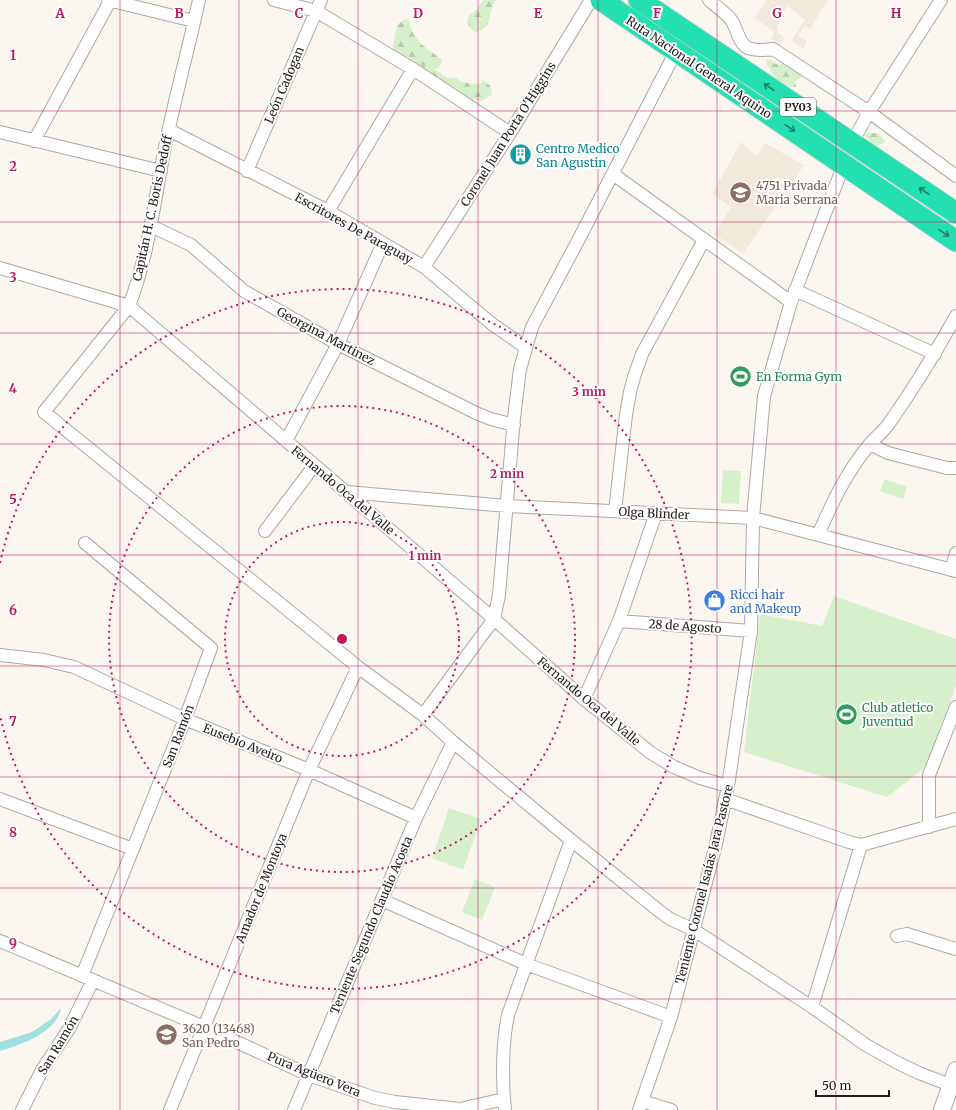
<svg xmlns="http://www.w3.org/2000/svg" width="956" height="1110" viewBox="0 0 956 1110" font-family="Merriweather,serif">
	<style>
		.built { fill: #f1e9dc }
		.forest { fill: url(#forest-firs) }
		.garden { fill: #d5f0cb }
		.water { fill: #a1dfe1 }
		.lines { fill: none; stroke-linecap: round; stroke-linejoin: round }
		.street-casing { stroke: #ada9a3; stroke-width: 14 }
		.secondary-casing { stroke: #ada9a3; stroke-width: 18 }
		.highway-casing { stroke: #d7d6d6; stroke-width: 23 }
		.street { stroke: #fff; stroke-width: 12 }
		.secondary { stroke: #fff; stroke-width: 16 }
		.highway { stroke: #24dfb0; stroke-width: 21 }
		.oneway { stroke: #227e66 }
		.grid { fill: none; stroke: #c2185b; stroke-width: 1; stroke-opacity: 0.55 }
		.ring { fill: none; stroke: #c2185b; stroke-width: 2; stroke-dasharray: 2 4 }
		.labels { text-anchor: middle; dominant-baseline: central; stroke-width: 4; stroke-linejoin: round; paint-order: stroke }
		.shield { fill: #fff; stroke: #62625f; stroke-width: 1 }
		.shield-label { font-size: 11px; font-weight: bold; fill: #1f1e1b }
		.street-label { font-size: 12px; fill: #1f1e1b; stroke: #fff }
		.culture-label { font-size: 12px; fill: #0d838f; stroke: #fff; text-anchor: start }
		.education-label { font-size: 12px; fill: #785e54; stroke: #fff; text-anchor: start }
		.leisure-label { font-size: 12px; fill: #27864d; stroke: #fff; text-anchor: start }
		.shop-label { font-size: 12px; fill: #366cbe; stroke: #fff; text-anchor: start }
		.grid-label { font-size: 13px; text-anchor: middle; font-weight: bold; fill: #c2185b; stroke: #fff; stroke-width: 4; stroke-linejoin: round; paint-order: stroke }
		.centre { fill: #c2185b; stroke: #fff; stroke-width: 2 }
		.ring-label { font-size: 12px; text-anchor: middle; font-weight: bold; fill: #c2185b; stroke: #fff; stroke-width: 4; stroke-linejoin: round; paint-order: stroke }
	</style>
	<defs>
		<pattern id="forest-firs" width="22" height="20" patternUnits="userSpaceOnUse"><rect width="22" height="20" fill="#d5f0cb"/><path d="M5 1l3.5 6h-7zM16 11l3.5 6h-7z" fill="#b6cdae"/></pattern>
	</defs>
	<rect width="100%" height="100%" fill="#fbf7f0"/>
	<path class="built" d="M766,0H828L810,29L805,26L798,35L807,41L803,49L791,40L805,20L788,6L780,16L777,32L785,38L780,45L771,38L774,32L755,18Z
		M741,142L756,156L765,143L804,165L743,254L714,234L731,207L712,194Z"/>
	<path class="forest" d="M483,0H496C487,10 494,31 475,32C468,27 465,21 470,14C476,12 479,6 483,0Z
		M405,19L409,20C413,43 427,47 442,60L439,68L434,69L448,78H456L462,82L474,84L482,83L481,79C487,83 494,86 491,95L482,101C476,99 470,100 466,98C456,92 461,87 446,88L436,77L432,78L423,70L422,66L415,63L413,59C407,55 400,56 394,53L393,46L397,25Z
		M766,60H771L776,64L786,63L803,73L802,77L795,81L796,87C781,88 769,72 766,60Z
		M869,133H878L885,141L884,143L876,146L864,135Z"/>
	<path class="garden" d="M723,470L741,471L739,504L721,503Z
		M885,479L907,487L903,499L880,491Z
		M834,596L956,639V686L926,767L887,797L744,752L760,614L822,626Z
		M449,808L481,819L463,870L432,858Z
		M475,879L495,887L482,920L462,912Z"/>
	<path class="water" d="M61,1008C57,1032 21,1045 0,1051V1042L32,1032L51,1019Z"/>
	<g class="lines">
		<defs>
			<path id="street" d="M108,0L194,21
				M199,0C188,51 174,101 164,152C154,203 148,257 129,306L44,412L358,667L423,715L453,742L571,840L658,910L670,919L694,930L812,1007L866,1045L896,1062L919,1073L950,1085
				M274,0L316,11L413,69L510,133
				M709,0C716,6 727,14 732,21C737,29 739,44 748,48C756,51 766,50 773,49L869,112L956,176
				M169,130L328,211L424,267L492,324L525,347
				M0,132L161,171
				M34,141L110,1
				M852,143L869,112L941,0
				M247,171L321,0
				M613,174L791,302
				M328,211L413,69
				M151,226L191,245L244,291L338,344L476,413L491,419L514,425
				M424,267L510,133L591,0
				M0,268L129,306L494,619L584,699L651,753L674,767L700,778L728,786
				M795,290L935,354
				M286,441L338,344L383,243
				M870,444L888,453L947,468H956
				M347,492L507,506L753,518L956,571
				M615,511L626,415L630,392L634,377L642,354L704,240
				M265,531L314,466
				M818,535C833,501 846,473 869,445C876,437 884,431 890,422C914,388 936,352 956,316
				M951,570L956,553
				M619,621L751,631
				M0,655L44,660L74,667L185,719L309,770L416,818
				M584,699L619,621L656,513
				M423,715L494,619L499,595L514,418L520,369L532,327L581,235L676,51
				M0,799L133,849
				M725,799L849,842L861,845L956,819
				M929,827V775L956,707
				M382,900L526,964L671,1017
				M897,936L907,934L956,949
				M0,941L204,1027L309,1075L375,1098L395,1102L460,1109L504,1099
				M82,976L185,719L211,648L85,543
				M812,1007L861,845
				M642,1101L671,1110
				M22,1110L42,1070L69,1029L93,980
				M170,1110L309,770L358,667
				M294,1110L416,818L453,742
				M505,1110C502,1082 502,1043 508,1015L571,840
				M639,1110L671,1017L716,844L728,786L751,631L753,518L764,396L791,302L844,164"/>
			<path id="secondary" d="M942,1110L956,1070"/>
			<path id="highway" d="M601,0L956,241
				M639,0L956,213"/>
		</defs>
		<use href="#street" class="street-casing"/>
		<use href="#secondary" class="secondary-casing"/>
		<use href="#highway" class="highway-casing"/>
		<use href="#street" class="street"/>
		<use href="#secondary" class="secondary"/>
		<use href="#highway" class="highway"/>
	</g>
	<defs><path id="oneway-shaft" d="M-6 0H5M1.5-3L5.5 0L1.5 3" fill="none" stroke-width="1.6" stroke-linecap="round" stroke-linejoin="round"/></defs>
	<g class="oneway">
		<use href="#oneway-shaft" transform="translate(769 87) rotate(-146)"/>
		<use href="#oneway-shaft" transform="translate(790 128) rotate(34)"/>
		<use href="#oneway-shaft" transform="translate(924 191) rotate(-146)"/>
		<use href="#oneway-shaft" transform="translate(944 233) rotate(34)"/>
	</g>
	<path class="grid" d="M120,0V1110M239,0V1110M358,0V1110M478,0V1110M598,0V1110M717,0V1110M836,0V1110M0,111H956M0,222H956M0,333H956M0,444H956M0,555H956M0,666H956M0,777H956M0,888H956M0,999H956"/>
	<g class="ring">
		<circle cx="342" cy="639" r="117"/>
		<circle cx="342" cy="639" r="233"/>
		<path d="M0 563A350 350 0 1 1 0 715"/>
	</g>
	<defs>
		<symbol id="building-disc" viewBox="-11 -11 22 22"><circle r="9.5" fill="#0f9aa8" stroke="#fff"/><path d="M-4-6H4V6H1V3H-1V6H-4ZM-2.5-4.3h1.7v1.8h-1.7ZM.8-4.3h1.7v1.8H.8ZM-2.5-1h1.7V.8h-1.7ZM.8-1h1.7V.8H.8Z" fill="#fff"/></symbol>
		<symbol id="school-disc" viewBox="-11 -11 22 22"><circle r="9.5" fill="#8d6e63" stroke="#fff"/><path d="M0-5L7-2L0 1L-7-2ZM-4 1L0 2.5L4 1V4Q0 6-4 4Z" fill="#fff"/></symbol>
		<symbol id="stadium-disc" viewBox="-11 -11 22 22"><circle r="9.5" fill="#2e9e5b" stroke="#fff"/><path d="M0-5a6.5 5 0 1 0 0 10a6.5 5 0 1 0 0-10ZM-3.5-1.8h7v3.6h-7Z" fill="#fff"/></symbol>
		<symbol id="shop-disc" viewBox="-11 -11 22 22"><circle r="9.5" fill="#3f7fe0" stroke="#fff"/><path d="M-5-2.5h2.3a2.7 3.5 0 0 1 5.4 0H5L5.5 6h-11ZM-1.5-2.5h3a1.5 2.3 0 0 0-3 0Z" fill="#fff"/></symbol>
	</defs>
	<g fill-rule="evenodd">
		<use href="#building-disc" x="508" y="142" width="25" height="25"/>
		<use href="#school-disc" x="728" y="180" width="25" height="25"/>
		<use href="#stadium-disc" x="728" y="364" width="25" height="25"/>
		<use href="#shop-disc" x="702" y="588" width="25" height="25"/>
		<use href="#stadium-disc" x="834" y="702" width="25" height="25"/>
		<use href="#school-disc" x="154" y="1022" width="25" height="25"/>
	</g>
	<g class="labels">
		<rect class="shield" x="780" y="98" width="36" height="18" rx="3"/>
		<g class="shield-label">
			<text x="798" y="107">PY03</text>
		</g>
		<g class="street-label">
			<text transform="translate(699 67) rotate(34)">Ruta Nacional General Aquino</text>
			<text transform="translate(284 85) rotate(-67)">León Cadogan</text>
			<text transform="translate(508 134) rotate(-58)">Coronel Juan Porta O'Higgins</text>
			<text transform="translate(152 208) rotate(-78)">Capitán H. C. Boris Dedoff</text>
			<text transform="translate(354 228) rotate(29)">Escritores De Paraguay</text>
			<text transform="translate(326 336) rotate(28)">Georgina Martinez</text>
			<text transform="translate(343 490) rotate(40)">Fernando Oca del Valle</text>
			<text transform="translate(654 513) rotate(3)">Olga Blinder</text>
			<text transform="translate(685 626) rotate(4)">28 de Agosto</text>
			<text transform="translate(589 701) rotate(40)">Fernando Oca del Valle</text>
			<text transform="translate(178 736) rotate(-69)">San Ramón</text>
			<text transform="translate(243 743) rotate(22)">Eusebio Aveiro</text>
			<text transform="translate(704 884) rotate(-76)">Teniente Coronel Isaías Jara Pastore</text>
			<text transform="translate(261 888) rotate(-68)">Amador de Montoya</text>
			<text transform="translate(371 925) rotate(-67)">Teniente Segundo Claudio Acosta</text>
			<text transform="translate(58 1045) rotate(-59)">San Ramón</text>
			<text transform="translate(314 1074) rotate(22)">Pura Agüero Vera</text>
		</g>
		<g class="culture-label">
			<text x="536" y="148">Centro Medico<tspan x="536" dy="14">San Agustin</tspan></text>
		</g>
		<g class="education-label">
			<text x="756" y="185">4751 Privada<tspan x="756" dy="14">Maria Serrana</tspan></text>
			<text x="182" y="1028">3620 (13468)<tspan x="182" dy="14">San Pedro</tspan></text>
		</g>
		<g class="leisure-label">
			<text x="756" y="376">En Forma Gym</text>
			<text x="862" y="707">Club atletico<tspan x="862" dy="14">Juventud</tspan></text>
		</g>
		<g class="shop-label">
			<text x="730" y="594">Ricci hair<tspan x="730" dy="14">and Makeup</tspan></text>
		</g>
	</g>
	<g class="grid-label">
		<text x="60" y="18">A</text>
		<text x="179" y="18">B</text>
		<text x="299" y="18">C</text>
		<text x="418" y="18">D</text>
		<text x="538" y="18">E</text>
		<text x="657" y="18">F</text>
		<text x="777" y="18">G</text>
		<text x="896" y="18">H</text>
		<text x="13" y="60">1</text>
		<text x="13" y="171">2</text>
		<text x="13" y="282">3</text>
		<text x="13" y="393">4</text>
		<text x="13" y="504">5</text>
		<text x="13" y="615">6</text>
		<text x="13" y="726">7</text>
		<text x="13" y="837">8</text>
		<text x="13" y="948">9</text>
	</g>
	<circle cx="342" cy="639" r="6" class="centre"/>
	<g class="ring-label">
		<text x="589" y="396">3 min</text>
		<text x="507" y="478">2 min</text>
		<text x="425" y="560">1 min</text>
	</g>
	<path d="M816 1090v6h73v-6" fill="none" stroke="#1f1e1b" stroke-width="2"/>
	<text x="822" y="1090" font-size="12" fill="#1f1e1b" stroke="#ffffff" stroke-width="3" paint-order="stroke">50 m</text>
</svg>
